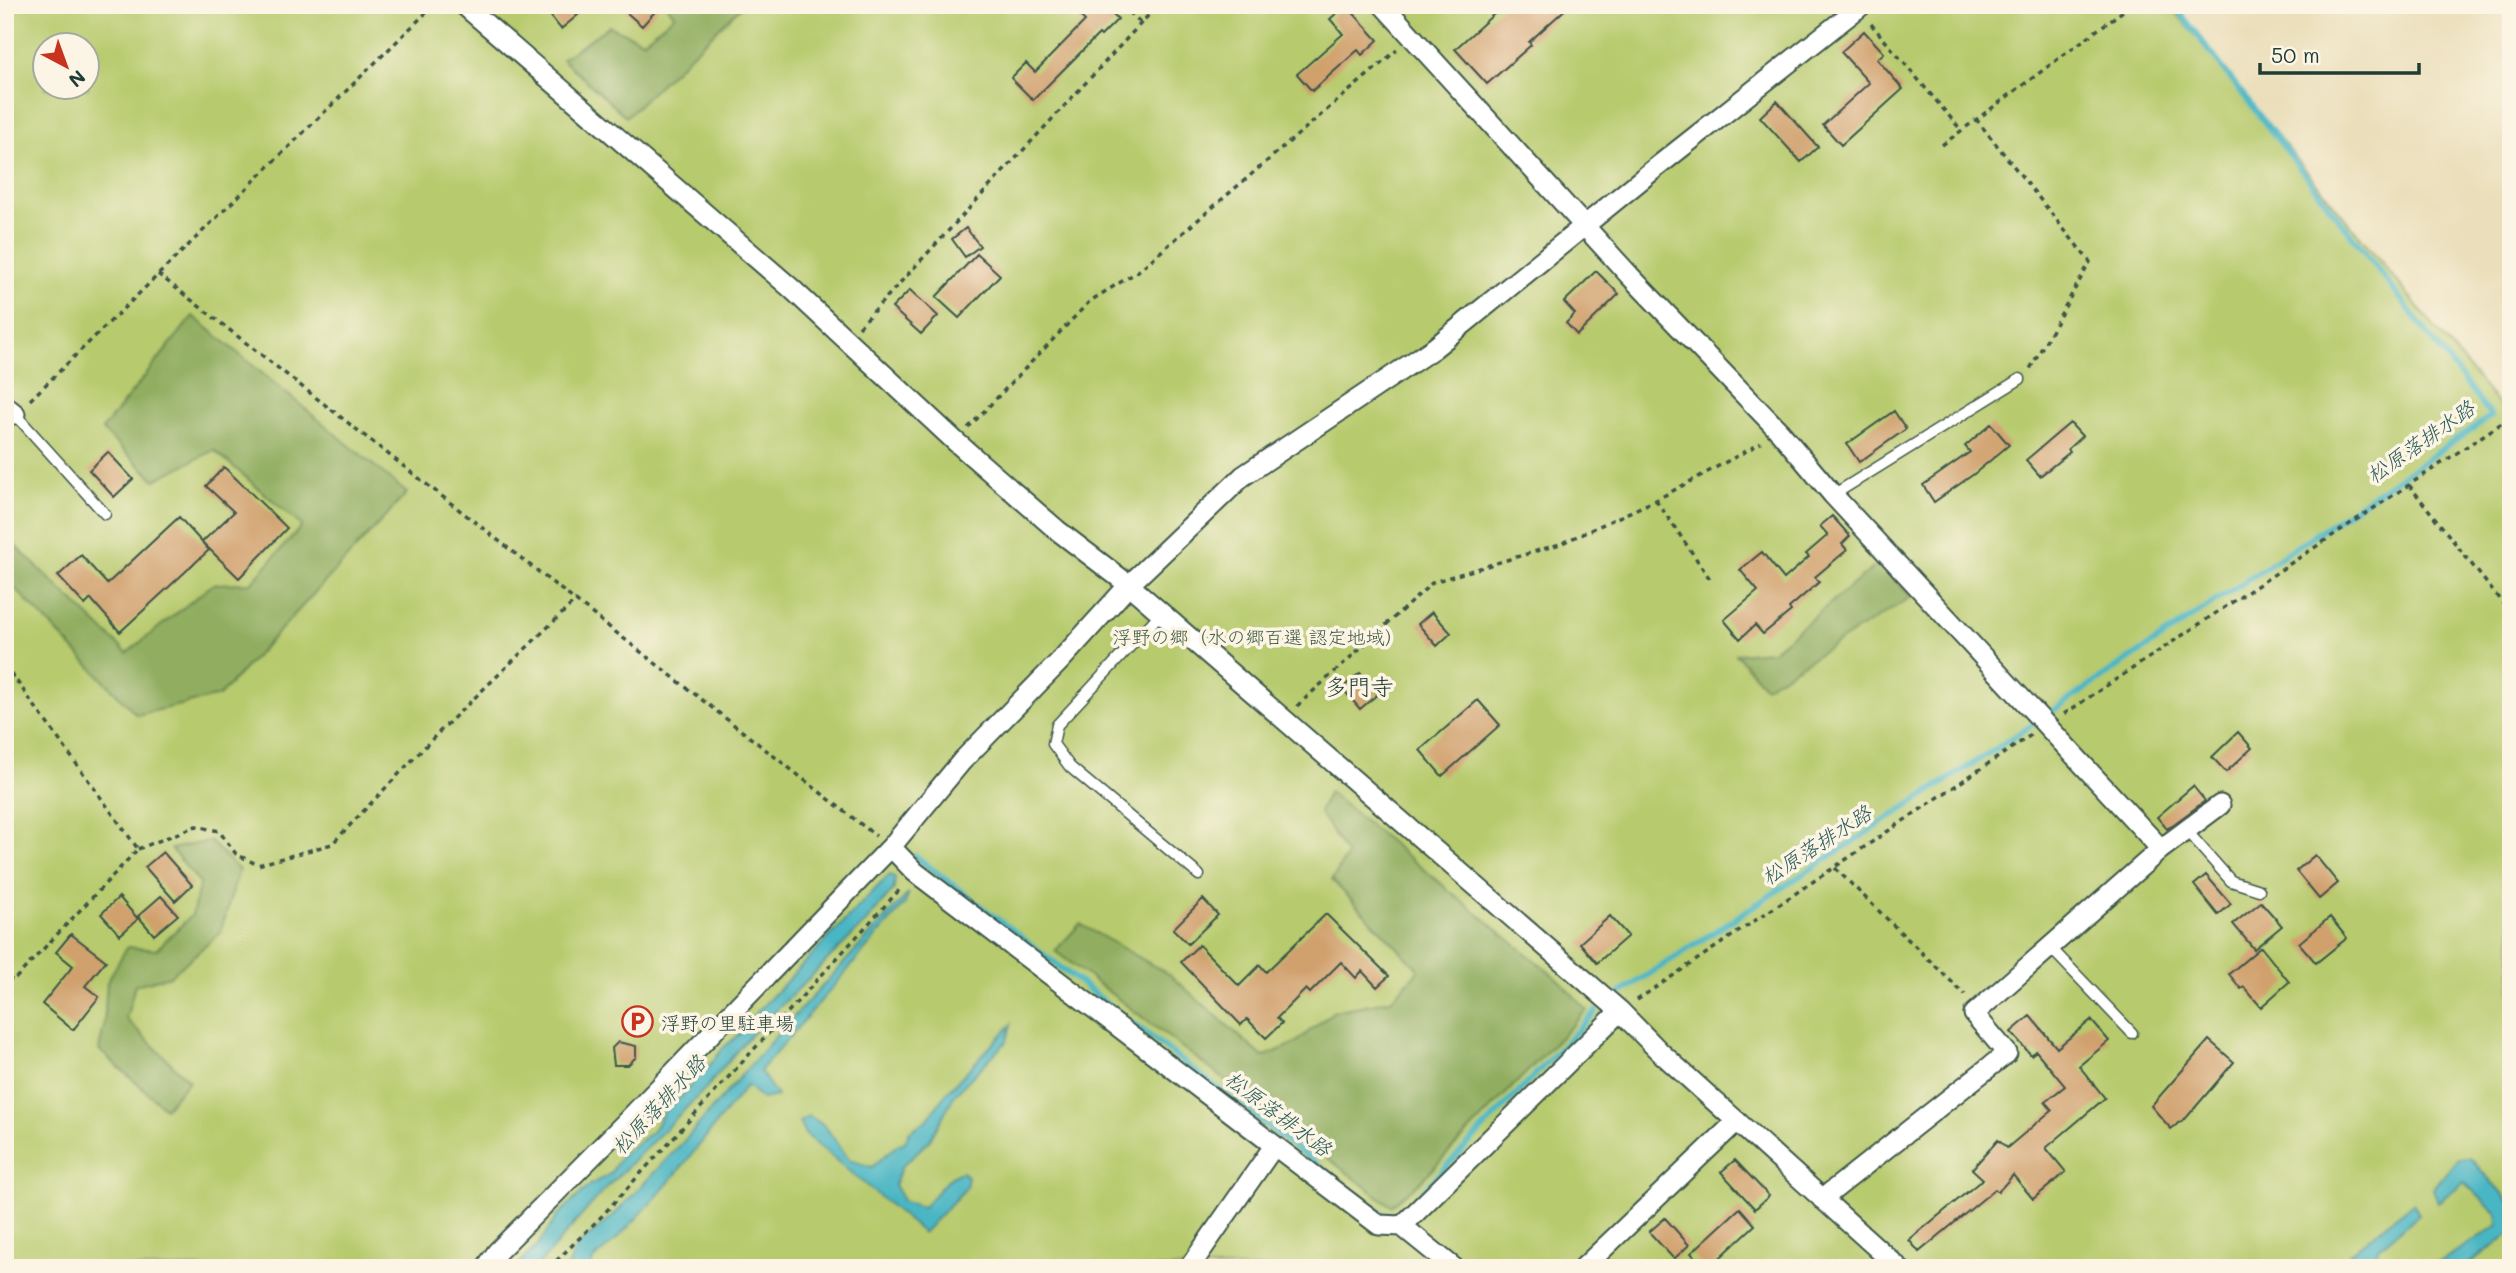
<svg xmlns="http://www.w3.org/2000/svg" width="2516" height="1273" viewBox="0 0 2516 1273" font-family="Mali,'Klee One',sans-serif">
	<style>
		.green { fill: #b7ca6d; stroke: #6b8450; stroke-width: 2; fill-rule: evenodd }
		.forest { fill: #91ae60; stroke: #58764a; stroke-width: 2 }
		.water { fill: #49b6c4; stroke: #347a7c; stroke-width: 2 }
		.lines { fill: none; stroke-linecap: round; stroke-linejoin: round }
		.stream { stroke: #49b6c4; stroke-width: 6 }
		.building { fill: #d0a06d }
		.service-casing { stroke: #3e5548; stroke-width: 13 }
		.minor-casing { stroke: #3e5548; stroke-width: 23 }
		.path { stroke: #3e5548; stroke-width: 3.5; stroke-dasharray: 5 5; stroke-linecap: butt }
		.service { stroke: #fff; stroke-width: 10 }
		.minor { stroke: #fff; stroke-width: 19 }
		.labels { text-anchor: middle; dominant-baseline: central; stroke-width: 7; stroke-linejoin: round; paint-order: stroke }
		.park-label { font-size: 19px; fill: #3d593f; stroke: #fcf5e5 }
		.poi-label { font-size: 19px; fill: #1f3d34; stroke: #fcf5e5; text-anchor: start }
		.water-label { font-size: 21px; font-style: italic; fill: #2a5b58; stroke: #fcf5e5 }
		.quarter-label { font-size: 23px; fill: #1f3d34; stroke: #fcf5e5 }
	</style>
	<rect width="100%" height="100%" fill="#fcf5e5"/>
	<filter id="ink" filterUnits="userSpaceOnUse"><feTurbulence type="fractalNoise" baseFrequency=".0143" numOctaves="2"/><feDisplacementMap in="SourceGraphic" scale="14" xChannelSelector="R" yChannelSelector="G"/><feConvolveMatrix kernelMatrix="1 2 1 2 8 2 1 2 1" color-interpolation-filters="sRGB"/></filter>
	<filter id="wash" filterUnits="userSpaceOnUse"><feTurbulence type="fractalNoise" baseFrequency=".00686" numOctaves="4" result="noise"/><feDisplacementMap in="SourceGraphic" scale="28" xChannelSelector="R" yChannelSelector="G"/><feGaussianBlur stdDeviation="1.57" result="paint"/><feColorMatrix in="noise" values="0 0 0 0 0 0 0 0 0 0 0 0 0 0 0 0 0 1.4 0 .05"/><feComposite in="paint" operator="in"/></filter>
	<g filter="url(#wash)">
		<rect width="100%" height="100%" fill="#ebdfbb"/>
		<path class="green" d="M5,5H2170L2511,420V1268H5ZM46,46H88V88H46Z"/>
		<path class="forest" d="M666,5H743L626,117L562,59L609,26L643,41L675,15Z
			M193,316L407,493L219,696L137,715L5,578V536L127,653L213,584L251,583L302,526L214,450L155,480L102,430Z
			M1878,564L1911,597L1765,687L1736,654L1772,651Z
			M1329,792L1560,981L1587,1010L1420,1182L1391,1206L1055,951L1080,924L1170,975L1263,1057L1294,1044L1334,1011L1391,1000L1419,970L1332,880L1347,855L1319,812Z
			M210,841L239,870L220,933L170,976L135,985L126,1019L189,1081L165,1108L99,1050L104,1026L107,982L127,947L156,950L192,915L200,883L171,849Z"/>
		<path class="water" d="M889,875L895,877L894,889L866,922L745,1041L707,1087L603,1191L536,1268H514L538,1245L558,1215L590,1185L610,1174L622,1154L652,1132L664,1112L684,1094L700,1073L709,1066L724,1047L746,1029L753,1016Z
			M909,893L905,904L760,1071L777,1096L762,1099L747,1085C698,1146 651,1211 592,1261V1268H568L575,1249L614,1215L684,1141L774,1038Z
			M1011,1025L1007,1041L955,1094L930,1140L902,1166L894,1185L904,1202L923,1207C935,1196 946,1176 962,1172L968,1177L966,1188L923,1233L805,1134L799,1122L809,1116L825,1126L849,1160L872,1167L897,1145L905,1142L909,1132L928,1119L947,1092Z
			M2458,1158H2470L2511,1203V1233L2463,1268H2430L2498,1225L2497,1214L2464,1182L2438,1202L2433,1189Z
			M2413,1203L2419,1214L2379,1248L2377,1262L2384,1268H2363L2350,1253Z"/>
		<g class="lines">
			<path class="stream" d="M2048,714L2491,416L2174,5
				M915,856L1383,1215L1401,1214L1596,1011
				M1620,993L2032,725"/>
		</g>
		<g id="blocks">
			<path class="building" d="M542,5H569L578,15L561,29Z
				M618,5H661L642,26Z
				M1092,5H1104L1118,19L1101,36L1099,34L1033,100L1011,78L1026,63L1035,72L1085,21L1081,17Z
				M1346,5L1378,40L1362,55L1358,50L1312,91L1297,74L1343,34L1330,19Z
				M1504,5H1570L1529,42L1531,45L1487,84L1455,49Z
				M1864,31L1884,53L1877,59L1903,89L1841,145L1823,125L1869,83L1841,52Z
				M1777,101L1818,147L1801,162L1760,117Z
				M966,228L980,246L965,257L952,239Z
				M977,254L1000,275L959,318L936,297Z
				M1596,271L1619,294L1577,335L1566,323L1575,314L1564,302Z
				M910,290L938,316L921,334L892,308Z
				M1894,411L1906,429L1859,462L1847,444Z
				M2070,423L2082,436L2068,449L2070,452L2040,476L2026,460Z
				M1991,424L2009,445L1974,474L1934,502L1923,485L1970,452L1965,446Z
				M108,452L133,479L114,497L89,470Z
				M224,467L287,528L239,578L202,542L234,512L206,486Z
				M1832,516L1850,536L1842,544L1847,550L1815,577L1819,582L1789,608L1791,611L1763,634L1755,625L1740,639L1724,620L1758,591L1740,570L1762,552L1784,579L1809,557L1806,554L1828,535L1820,526Z
				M179,517L209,550L120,632L91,599L85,605L58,576L81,555L107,584Z
				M1432,612L1451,633L1437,646L1418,624Z
				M1360,673L1378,694L1360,709L1342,688Z
				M1478,700L1500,725L1442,776L1420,750Z
				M2238,732L2252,748L2226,772L2212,757Z
				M2193,786L2205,801L2167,829L2157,817Z
				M163,852L192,885L175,901L145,867Z
				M2315,855L2338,883L2319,899L2296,871Z
				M2206,875L2231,904L2218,915L2194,885Z
				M161,896L178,915L154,935L138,916Z
				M119,897L138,919L120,935L101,914Z
				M1203,899L1218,915L1188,944L1173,929Z
				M2261,902L2282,926L2254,949L2233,924Z
				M1326,914L1389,976L1377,987L1362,971L1356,978L1341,962L1310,993L1306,989L1277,1018L1282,1023L1266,1038L1247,1019L1241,1025L1181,962L1199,945L1239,986L1260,965L1266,972Z
				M1610,916L1628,936L1597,963L1580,943Z
				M2330,917L2347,938L2316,963L2299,943Z
				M71,934L106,961L85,986L99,997L73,1030L42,1004L73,966L56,952Z
				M2261,947L2289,982L2261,1007L2244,987L2241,989L2229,974Z
				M2030,1016L2057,1048L2091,1020L2109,1041L2079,1066L2105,1098L2046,1148L2066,1172L2033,1199L2013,1175L1998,1192L1995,1189L1919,1252L1909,1240L1983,1179L1972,1169L1998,1140L2007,1148L2052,1110L2045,1102L2065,1086L2036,1051L2031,1055L2011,1032Z
				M2209,1040L2234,1062L2187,1117L2171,1129L2151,1106Z
				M618,1042L636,1046V1057L628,1065H614L612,1048Z
				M1735,1160L1769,1196L1755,1209L1721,1172Z
				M1740,1208L1755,1225L1709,1268H1704L1691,1253Z
				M1665,1218L1689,1245L1674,1259L1649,1232Z"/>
		</g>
	</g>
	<g filter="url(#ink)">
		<use href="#blocks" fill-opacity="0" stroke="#3e5548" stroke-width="2"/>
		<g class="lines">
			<defs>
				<path id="service" d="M15,414L105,514
					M1833,495L2020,379
					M1161,613L1057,725L1053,744L1070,767L1199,875
					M2186,830L2231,881L2259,890
					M2049,946L2132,1033"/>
				<path id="minor" d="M464,5L792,289L955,441L1057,530L1129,585L1620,1011L1659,1051L1899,1268
					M1383,5L1630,276L1780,432L1833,495L2161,849L1974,1014L2007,1053L1822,1199
					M5,406L15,414
					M891,847L915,872L1379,1225L1402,1226L1620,1011
					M2161,849L2220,805
					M1402,1226L1454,1268
					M486,1268L497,1252L624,1124L891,847L962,761L1059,662L1129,585L1243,476L1434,348L1653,170L1862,5
					M1189,1268L1274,1146
					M1583,1268L1737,1121"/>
			</defs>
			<use href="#service" class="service-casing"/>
			<use href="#minor" class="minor-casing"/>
			<path class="path" d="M1122,5L1141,23
				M1871,24L1961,130
				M1976,119L2090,262L2030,369
				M1942,145L2131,5
				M158,274L876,836
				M859,327L1158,5
				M30,400L434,5
				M968,428L1090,301L1137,272L1397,50
				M2409,485L2511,614
				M1656,500L1710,579
				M5,665L138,849L13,981L5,975
				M1297,706L1433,582L1560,544L1656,500L1761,443
				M2064,714L2511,417
				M138,849L196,826L219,831L236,854L258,865L332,844L438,733L576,600
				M1835,868L1965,995
				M1637,1000L2031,735
				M549,1268L600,1218L902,887"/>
			<use href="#service" class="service"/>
			<use href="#minor" class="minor"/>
		</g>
	</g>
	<defs>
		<symbol id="parking-ring" viewBox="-11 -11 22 22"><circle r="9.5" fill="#fcf5e5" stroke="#c8321e" stroke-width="1.5"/><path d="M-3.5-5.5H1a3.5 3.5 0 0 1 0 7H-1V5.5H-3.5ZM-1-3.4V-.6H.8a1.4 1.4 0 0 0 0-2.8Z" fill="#c8321e"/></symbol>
	</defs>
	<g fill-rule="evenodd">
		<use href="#parking-ring" x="620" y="1004" width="35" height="35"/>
	</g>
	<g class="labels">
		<g class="park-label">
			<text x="1258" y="636">浮野の郷（水の郷百選 認定地域）</text>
		</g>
		<g class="poi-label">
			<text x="661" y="1022">浮野の里駐車場</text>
		</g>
		<g class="water-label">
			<text transform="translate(2420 441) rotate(-35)">松原落排水路</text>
			<text transform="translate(1816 844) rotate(-33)">松原落排水路</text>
			<text transform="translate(658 1104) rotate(-47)">松原落排水路</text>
			<text transform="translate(1279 1113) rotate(37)">松原落排水路</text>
		</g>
		<g class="quarter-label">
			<text x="1359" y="686">多門寺</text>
		</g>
	</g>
	<rect width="2516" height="1273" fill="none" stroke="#fcf5e5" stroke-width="28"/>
	<g transform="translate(66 66) rotate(139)"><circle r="33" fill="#fcf5e5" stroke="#a4ab9e" stroke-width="2"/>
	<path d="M0-5L12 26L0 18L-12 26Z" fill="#c8321e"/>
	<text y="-10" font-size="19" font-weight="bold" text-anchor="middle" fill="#1f3d34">N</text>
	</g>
	<path d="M2260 63v10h159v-10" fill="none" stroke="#1f3d34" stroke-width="3.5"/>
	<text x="2271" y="63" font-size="21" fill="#1f3d34" stroke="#fcf5e5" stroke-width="5" paint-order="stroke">50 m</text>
</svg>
